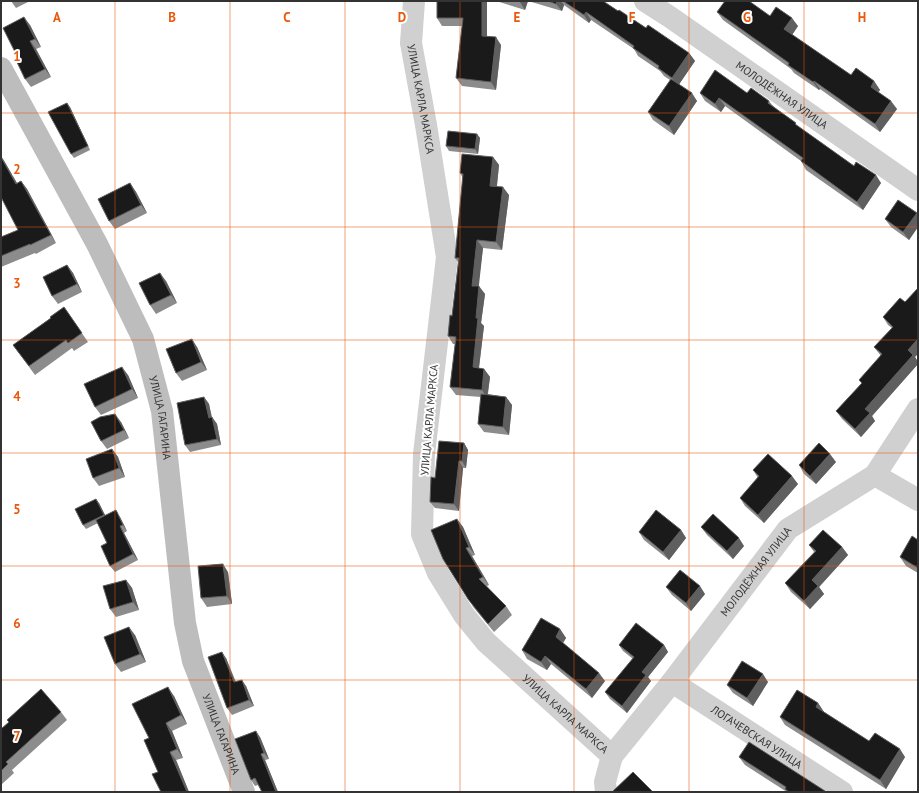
<svg xmlns="http://www.w3.org/2000/svg" width="919" height="793" viewBox="0 0 919 793" font-family="'PT Sans',sans-serif">
	<style>
		.lines { fill: none; stroke-linecap: round; stroke-linejoin: round }
		.street { stroke: #d0d0d0; stroke-width: 22 }
		.secondary { stroke: #bdbdbd; stroke-width: 22 }
		.wall { fill: #8c8c8c }
		.shaded-wall { fill: #5f5f5f }
		.building { fill: #1a1a1a; stroke: #5f5f5f }
		.grid { fill: none; stroke: #e8590c; stroke-width: 1; stroke-opacity: 0.55 }
		.labels { text-anchor: middle; dominant-baseline: central; stroke-width: 4; stroke-linejoin: round; paint-order: stroke }
		.street-label { font-size: 11px; fill: #333; stroke: #fff }
		.grid-label { font-size: 13px; text-anchor: middle; font-weight: bold; fill: #e8590c; stroke: #fff; stroke-width: 4; stroke-linejoin: round; paint-order: stroke }
	</style>
	<rect width="100%" height="100%" fill="#fff"/>
	<g class="lines">
		<g class="street">
			<path id="s1" d="M414,1L411,43L426,125L447,257L424,454L422,534L438,573L464,615L486,642L612,756L605,782L606,792"/>
			<path id="s2" d="M645,1L670,17L918,190"/>
			<path d="M875,475L918,500"/>
			<path id="s3" d="M672,682L842,792"/>
			<path id="s4" d="M612,756L672,682L788,529L875,475L918,409"/>
		</g>
		<path class="secondary" id="s5" d="M1,68L97,244L143,339L162,411L185,623L193,661L244,792"/>
	</g>
	<path class="wall" d="M11,1H30L16,8Z
		M487,1V36L501,45L496,90L462,86L456,78L462,26H442L437,18Z
		M496,1H603L618,11L646,28L689,53L695,61L679,84L697,101L674,135L653,120L648,112L670,80L664,76L660,71L638,56L634,49L591,20L589,23L564,5L562,11L528,1L525,10Z
		M717,12L770,16L798,26L792,35L851,75L874,81L880,90L878,92L897,109L880,132L820,89L819,90L794,73L791,69L723,20Z
		M30,25L41,47L36,49L51,77L31,87L25,79L17,56Z
		M700,93H747L769,101L773,106L799,127L854,166L881,183L863,210L806,170L801,161L725,106L721,112L705,101Z
		M70,107L90,150L74,158L71,154Z
		M477,134L480,138L478,154L449,151L446,146Z
		M493,157L499,165L497,186L509,195L502,250L483,248L478,286L485,294L481,323L484,326L479,368L484,369L490,377L488,394L506,397L512,405L509,435L484,432L478,424L481,397L456,395L450,387L455,344H453L448,336L452,316L458,262L455,258L463,178L460,173Z
		M3,159L17,183L21,181L27,189L56,243L36,254L35,253L1,267V237L18,230Z
		M130,183L136,192L147,213L115,229L109,221Z
		M917,213L918,214V227L909,240L891,227L885,219Z
		M67,265L73,273L82,292L58,304L52,296Z
		M166,281L177,303L156,314L150,305Z
		M900,298L915,357L918,362V364L872,416L875,421L861,437L842,419L836,411L862,384L859,380L881,356L874,347L892,328L888,325L883,317Z
		M64,307L88,342L74,351L72,348L35,375L13,345L51,318Z
		M197,347L207,370L182,381L176,373Z
		M128,375L138,398L101,415L95,407Z
		M204,397L209,404L212,417L217,424L221,445L190,452L185,445Z
		M121,422L129,438L107,449L101,441Z
		M464,443L468,450L466,468H463L459,511L435,508L430,502L435,478Z
		M112,449L118,457L125,477L99,486L93,478Z
		M836,462L816,484L804,474L799,465Z
		M753,470L798,484L764,523L745,506L740,498L758,478Z
		M99,503L105,515L120,517L127,531L124,533L138,560L115,572L110,566L107,543L98,523L86,529L83,525Z
		M457,519L463,527L475,555L472,556L489,585L487,586L506,606L512,615L494,632L474,608L468,599Z
		M701,527L744,546L733,559L707,535Z
		M681,530L686,538L669,560L644,540L639,532Z
		M918,540V573L906,566L900,557Z
		M809,545L842,547L848,555L819,587L824,594L810,609L791,592L785,583L814,552Z
		M228,572L232,604L207,607L201,598Z
		M126,580L132,588L139,610L116,617L110,609Z
		M666,587L705,594L691,611L672,595Z
		M560,629L566,638L563,643L605,681L592,698L551,664L547,670L527,659L522,650Z
		M135,635L146,662L121,672L115,664Z
		M619,645H664L668,652L648,677L651,681L627,713L610,699L605,692L633,659L623,651Z
		M226,658L236,682L246,686L254,706L232,715L227,708Z
		M768,682L753,706L733,693L727,685Z
		M174,696L187,724L172,731L183,758L176,760L189,792H161L158,772L149,738Z
		M818,703L824,712L869,741L905,757L886,789L785,725L780,717Z
		M61,712L67,720L12,770L14,773L1,785V729Z
		M260,737L269,759L265,760L278,792H262L258,785L255,786L251,780Z
		M739,757L825,791V792H787L745,765Z"/>
	<path class="shaded-wall" d="M482,1H487V44L482,36Z
		M520,1H528L525,10L520,2Z
		M557,1H561L564,5L562,11L556,4Z
		M586,12L591,20L589,23L584,15Z
		M24,17L30,25L41,47L35,39Z
		M792,18L798,26L790,38L784,29Z
		M496,37L501,45L496,90L491,82Z
		M30,41L36,49L51,77L45,69Z
		M689,53L695,61L678,86L672,78Z
		M814,81L820,89L819,90L813,82Z
		M874,81L880,90L876,95L871,87Z
		M692,93L697,101L674,135L669,126Z
		M719,98L725,106L721,112L715,104Z
		M891,101L897,109L880,132L875,124Z
		M67,103L70,107L90,150L88,146Z
		M477,134L480,138L478,154L475,149Z
		M1,156L3,159L22,192L16,184L1,157Z
		M493,157L499,165L496,194L490,186Z
		M876,175L881,183L863,210L857,202Z
		M21,181L27,189L56,243L51,235Z
		M130,183L136,192L147,213L141,205Z
		M503,187L509,195L502,250L496,242Z
		M917,213L918,214V227L909,240L903,232Z
		M477,240L483,248L478,294L472,286Z
		M67,265L73,273L82,292L77,284Z
		M160,273L166,281L177,303L171,295Z
		M479,286L485,294L481,323L484,326L478,375L473,367L476,318Z
		M192,339L197,347L207,370L201,362Z
		M918,339V354L915,357L918,362V364L872,416L875,421L861,437L855,429L865,409L908,350Z
		M122,367L128,375L138,398L132,389Z
		M484,369L490,377L487,398L482,390Z
		M204,397L209,404L213,425L209,418Z
		M506,397L512,405L509,435L503,427Z
		M115,414L121,422L129,438L124,430Z
		M212,417L217,424L221,445L217,439Z
		M464,443L468,450L466,468L462,461Z
		M112,449L118,457L125,477L119,468Z
		M830,454L836,462L816,484L810,476Z
		M459,461L463,468L459,511L454,504Z
		M792,476L798,484L764,523L758,515Z
		M96,499L99,503L107,519L104,515Z
		M116,510L120,517L127,531L123,525Z
		M457,519L463,527L475,555L469,547Z
		M120,526L124,533L138,560L133,554Z
		M681,530L686,538L669,560L663,552Z
		M739,538L744,546L733,559L727,551Z
		M842,547L848,555L819,587L824,594L810,609L804,601L812,580Z
		M466,548L472,556L489,585L483,577Z
		M223,564L228,572L232,604L227,596Z
		M126,580L132,588L139,610L133,602Z
		M700,586L705,594L691,611L686,603Z
		M129,627L135,635L146,662L140,654Z
		M560,629L566,638L561,646L556,637Z
		M664,645L668,652L648,677L651,681L627,713L622,706L642,672Z
		M222,652L226,658L238,689L234,682Z
		M545,656L551,664L547,670L541,662Z
		M599,673L605,681L592,698L586,689Z
		M763,674L768,682L753,706L747,698Z
		M242,680L246,686L254,706L249,700Z
		M168,687L174,696L187,724L181,715Z
		M818,703L824,712L822,715L816,707Z
		M166,723L172,731L183,758L177,749Z
		M256,731L260,737L269,759L264,753Z
		M900,749L905,757L886,789L880,780Z
		M170,752L176,760L189,792H187Z
		M261,754L265,760L278,792H276Z"/>
	<path class="building" d="M437,1H482V36L496,37L491,82L456,78L463,18H437Z
		M548,1H557L556,4Z
		M563,1H603L618,11L619,10L646,28L648,25L689,53L672,78L658,68L659,66L633,48L634,46L586,12L584,15Z
		M725,1H749L770,16L776,7L792,18L784,29L851,75L856,68L874,81L871,87L891,101L875,124L814,81L813,82L788,65L789,63L717,12Z
		M24,17L35,39L30,41L45,69L25,79L15,58L17,56L3,28Z
		M715,70L747,93L751,88L769,101L768,103L796,123L795,124L854,166L856,162L876,175L857,202L801,161L803,158L719,98L715,104L700,93Z
		M671,79L692,93L669,126L648,112Z
		M67,103L88,146L71,154L48,112Z
		M448,131L477,134L475,149L446,146Z
		M462,154L493,157L490,186L503,187L496,242L477,240L472,286H479L476,318H478L473,367L484,369L482,390L450,387L456,337L448,336L450,315L452,316L459,258H455L463,174L460,173Z
		M1,157L16,184L21,181L51,235L30,245V244L1,256V237L18,230L1,197Z
		M130,183L141,205L109,221L98,199Z
		M898,200L917,213L903,232L885,219Z
		M67,265L77,284L52,296L43,277Z
		M160,273L171,295L150,305L139,283Z
		M918,288V339L908,350L913,355L865,409L870,413L855,429L836,411L862,383L859,380L882,354L874,347L893,327L883,317L900,298L905,302Z
		M64,307L82,333L68,343L66,340L29,366L13,345L51,318L50,317Z
		M192,339L201,362L176,373L166,349Z
		M122,367L132,389L95,407L84,384Z
		M481,394L506,397L503,427L478,424Z
		M204,397L209,418L212,417L217,439L185,445L177,403Z
		M115,414L124,430L101,441L91,422L100,417Z
		M439,441L464,443L462,461H459L454,504L430,502L431,477L435,478Z
		M819,443L830,454L810,476L799,465Z
		M112,449L119,468L93,478L86,459Z
		M768,454L792,476L758,515L740,498L759,476L753,470Z
		M96,499L104,515L83,525L75,509Z
		M116,510L123,525L120,526L133,554L110,566L101,546L107,543L96,520Z
		M656,510L681,530L663,552L639,532Z
		M713,514L739,538L727,551L701,527Z
		M457,519L469,547L466,548L483,577L479,579L506,606L488,624L468,599L443,559L431,530Z
		M823,530L842,547L812,580L818,586L804,601L785,583L816,551L809,545Z
		M912,536L918,540V568L900,557Z
		M223,564L227,596L201,598L198,566Z
		M680,570L700,586L686,603L666,587Z
		M126,580L133,602L110,609L103,586Z
		M541,618L560,629L556,637L599,673L586,689L545,656L541,662L522,650Z
		M636,623L664,645L642,672L646,675L622,706L605,692L634,657L619,645Z
		M129,627L140,654L115,664L104,637Z
		M222,652L234,682L242,680L249,700L227,708L208,657Z
		M742,661L763,674L747,698L727,685Z
		M168,687L181,715L166,723L177,749L170,752L187,792H161L152,774L158,772L144,740L149,738L132,704Z
		M41,689L61,712L6,762L8,764L1,771V729L9,722L7,720Z
		M797,690L818,703L816,707L869,741L875,733L900,749L880,780L780,717Z
		M256,731L264,753L261,754L276,792H262L255,778L251,780L235,739Z
		M749,742L825,791L824,792H789L785,789L786,787L739,757Z
		M633,772L653,792H612Z"/>
	<path class="grid" d="M115,1V792M230,1V792M345,1V792M460,1V792M574,1V792M689,1V792M804,1V792M1,113H918M1,227H918M1,340H918M1,453H918M1,566H918M1,680H918"/>
	<g class="labels">
		<g class="street-label">
			<text stroke="none"><textPath href="#s2" startOffset="166">МОЛОДЁЖНАЯ УЛИЦА</textPath></text>
			<text stroke="none"><textPath href="#s1" startOffset="99">УЛИЦА КАРЛА МАРКСА</textPath></text>
			<text stroke="none"><textPath href="#s5" startOffset="387">УЛИЦА ГАГАРИНА</textPath></text>
			<text transform="translate(429 420) rotate(-85)">УЛИЦА КАРЛА МАРКСА</text>
			<text stroke="none"><textPath href="#s4" startOffset="234">МОЛОДЁЖНАЯ УЛИЦА</textPath></text>
			<text stroke="none"><textPath href="#s1" startOffset="771">УЛИЦА КАРЛА МАРКСА</textPath></text>
			<text stroke="none"><textPath href="#s5" startOffset="711">УЛИЦА ГАГАРИНА</textPath></text>
			<text stroke="none"><textPath href="#s3" startOffset="101">ЛОГАЧЕВСКАЯ УЛИЦА</textPath></text>
		</g>
	</g>
	<g class="grid-label">
		<text x="57" y="22">A</text>
		<text x="172" y="22">B</text>
		<text x="287" y="22">C</text>
		<text x="402" y="22">D</text>
		<text x="517" y="22">E</text>
		<text x="632" y="22">F</text>
		<text x="747" y="22">G</text>
		<text x="862" y="22">H</text>
		<text x="17" y="61">1</text>
		<text x="17" y="174">2</text>
		<text x="17" y="288">3</text>
		<text x="17" y="401">4</text>
		<text x="17" y="514">5</text>
		<text x="17" y="628">6</text>
		<text x="17" y="741">7</text>
	</g>
	<rect width="919" height="793" fill="none" stroke="#333333" stroke-width="4"/>
</svg>
